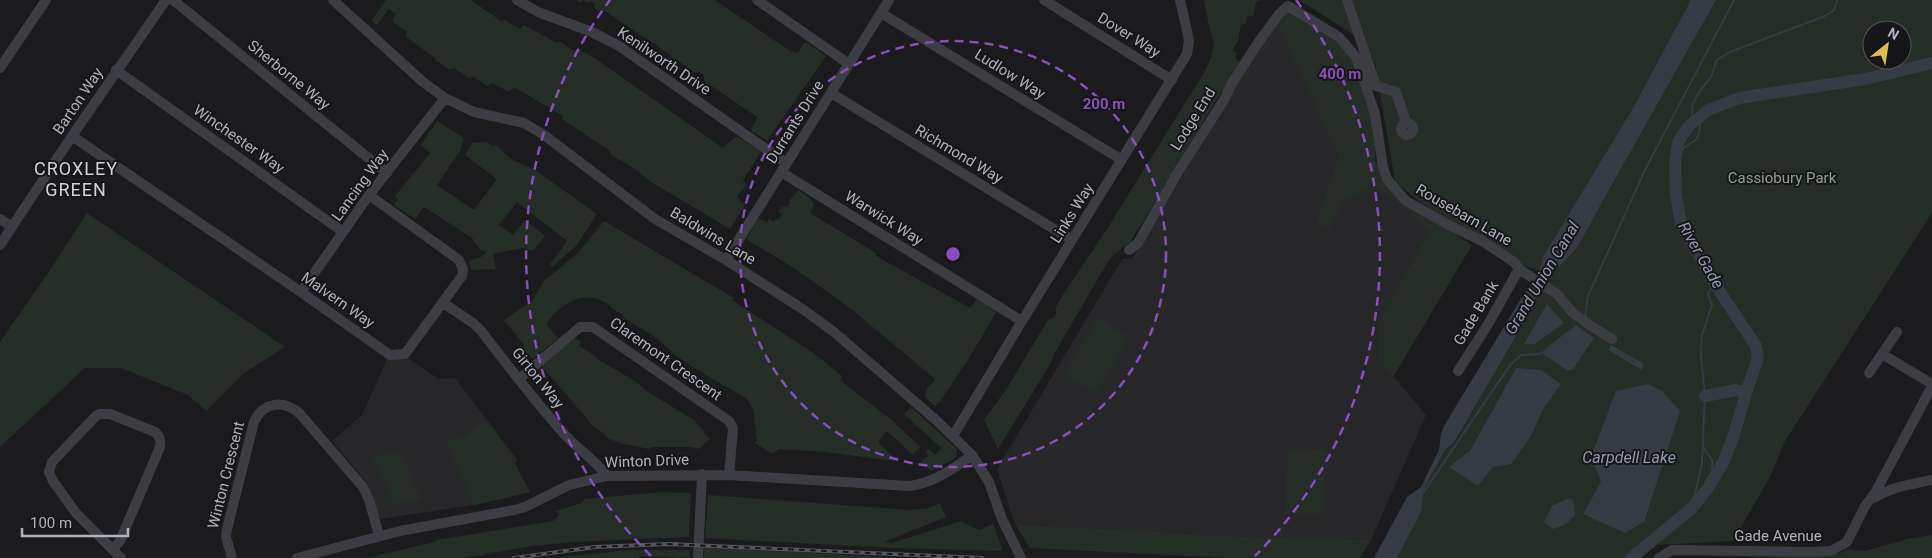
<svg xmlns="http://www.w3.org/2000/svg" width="1932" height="558" viewBox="0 0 1932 558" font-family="Roboto,sans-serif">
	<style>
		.built { fill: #27272a }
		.green { fill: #252d27; fill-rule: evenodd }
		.water { fill: #343b42 }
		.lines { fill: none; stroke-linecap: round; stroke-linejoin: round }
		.stream { stroke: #343b42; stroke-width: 2 }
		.river { stroke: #343b42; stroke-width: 12 }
		.minor { stroke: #3c3d42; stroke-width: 10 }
		.rail-casing { stroke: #53555a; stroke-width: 4 }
		.rail { stroke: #161618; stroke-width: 2; stroke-dasharray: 5.5; stroke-linecap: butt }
		.ring { fill: none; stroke: #884ebe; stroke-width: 2.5; stroke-dasharray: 9 6 }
		.labels { text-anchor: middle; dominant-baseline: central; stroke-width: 4; stroke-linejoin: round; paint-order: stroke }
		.street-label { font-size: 15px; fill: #afb2bb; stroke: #161618 }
		.park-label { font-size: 15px; fill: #88a48c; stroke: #161618 }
		.water-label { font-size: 16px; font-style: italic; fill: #8a9cb2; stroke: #161618 }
		.quarter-label { font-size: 18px; letter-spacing: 1px; fill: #cfd1d7; stroke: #161618 }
		.centre { fill: #884ebe; stroke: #161618; stroke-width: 2.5 }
		.ring-label { font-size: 15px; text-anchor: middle; font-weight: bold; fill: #884ebe; stroke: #161618; stroke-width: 4; stroke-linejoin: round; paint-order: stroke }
	</style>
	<rect width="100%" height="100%" fill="#1b1b1d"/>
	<path class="built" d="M1287,11L1376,139L1375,160L1381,172L1401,192L1430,210V229L1377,324L1378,358L1426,415L1371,540L1249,537L1015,524L997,469L1118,266L1123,259H1132L1262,43Z
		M406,357L439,379L455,378L517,460L515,464L530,492L474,505L380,519L375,517L368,484L332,441L362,415L387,359Z"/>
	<path class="green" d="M386,0H471L501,21L505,20L520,29L524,25L557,43L560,42L575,51L578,49L596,59L723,148L736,136L761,152L743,179L746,185L737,197L745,205L730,229L648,180L634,168L611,155L610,151L562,119L563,116L514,87L509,92L492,83L488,86L473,77L469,78L454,68L450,70L435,60V58L405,36L407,32L392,21L396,14L389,9L377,25L371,21Z
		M576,0H715L790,51L798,53L805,42L826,56L767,141L751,130L757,117L704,81V75L698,71L696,73L674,58L672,61L669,59L671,55L603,10L602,12L594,8L596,4L590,1L588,3L583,0L581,3Z
		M1204,0H1260L1256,2L1254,15L1247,17L1246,24H1241L1238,41L1233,50L1237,54L1235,58L1240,62L1224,92L1222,91L1131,241L1110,258L1053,356L1052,361L998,449L984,420L1007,388L1048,320L1053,318L1056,313V307L1064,293L1107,229L1205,71L1212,55L1214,42L1209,26Z
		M1299,0H1932V213L1785,441L1769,479L1733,541L1657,545L1641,558H1396C1407,539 1423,511 1424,489L1445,450L1455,441L1534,305L1537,294L1543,281L1536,270L1514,262L1418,201L1395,181L1375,63L1363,61L1356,36ZM1872,30H1902V60H1872Z
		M1287,11L1318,19L1354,62L1373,119L1376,139L1375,160L1381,172L1423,213L1472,245L1393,377L1378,358L1377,324L1430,229L1376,185L1344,199L1329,229L1316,224L1339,157L1278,25Z
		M437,121L464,138L460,151L437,185L474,210L497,179L465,155L472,143L487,142L493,146L496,145L511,159L535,170L597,214L576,246L552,267L550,264L567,241L517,202L499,225L513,235L525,220L545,236L533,251L523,248L493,254L496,269L471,270L469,261L481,257L486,253L483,250L481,251L472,238L424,207L415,219L394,205L398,199L395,196L430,153L421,145Z
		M798,190L810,198L814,205L810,213L876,253V256L970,308L977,299L997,311L969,358L941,400L935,406L925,397L926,390L935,379L851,309L794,268L746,239L758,218L767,222L769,219L774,222L776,219L778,220L782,214L778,212L782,207L788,206L790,202L789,201Z
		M87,213L285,347L244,373L206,411L188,395L121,368H85L0,447V342L50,270Z
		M604,221L727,294L734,298L732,300L815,354L842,376L841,381L893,421L920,447L913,455L887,431L878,442L896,459L894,461L825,452L779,449L772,454L755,443L757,440L753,409L747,399L696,369L675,355L658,339L624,318L623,315L611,308V306C584,288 564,301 546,324L558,338L533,359L523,349L524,345L504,320L532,301L544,281L578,253Z
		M1098,318L1129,337L1096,393L1064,374Z
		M573,337L581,342L579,346L597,357V359L635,381L648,392L694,420L710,439L699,449L692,447H651L649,449L619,443L606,437L605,434L593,426L541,365Z
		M911,407L957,449L956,458L931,471L921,462L928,455L926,452L929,449L935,455L941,448L904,414Z
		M486,419L517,460L515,464L530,492L474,505L446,441L466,435Z
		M1288,449L1326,450L1323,515L1285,514Z
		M400,452L423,500L394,504L373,456Z
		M662,492L691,493L689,537L573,542L532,546L464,558H367L434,542L437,540L553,521L559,515L556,511L582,503L584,499Z
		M708,495L909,510L928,508L940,503L946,517L884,542L892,543L961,521L979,530L993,524L1003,551L892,548L705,538Z
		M1015,524L1249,537L1371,540L1360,558H1226L1030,548Z
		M1932,535V558H1740L1841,553L1846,549L1865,551L1907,539Z
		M703,547L902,558H704Z
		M628,550H689L690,558L640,556L639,558H553Z"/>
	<path class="water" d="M1691,0H1716L1602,202L1577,248L1562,264L1548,273L1537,294L1534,305L1455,441L1445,450L1424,489L1421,512L1397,558H1374L1407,497L1421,487L1439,450L1441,434L1444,426L1522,297L1538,274L1543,257L1632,110Z
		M1547,304L1564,323L1535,344H1524Z
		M1576,325L1594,338L1573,369L1568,371L1543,354Z
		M1611,345L1644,364L1642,370L1608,350Z
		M1516,368L1541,370L1561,384L1542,411L1531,436L1511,464L1493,467L1478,486L1449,467L1470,451Z
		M1648,384L1662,391L1680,411L1644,522L1625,533L1583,514L1601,482L1591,457L1616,391Z
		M1569,498L1574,501L1575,515L1566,524L1553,529L1544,522L1552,506Z"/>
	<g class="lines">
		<path class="stream" d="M1693,122L1692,105L1701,89L1711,77L1717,60L1730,52L1825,16L1834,10L1837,0
			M1676,156L1685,147L1697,139L1700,128L1699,117
			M1585,318L1588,296L1645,170L1734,0
			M1703,447L1712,460L1713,479
			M1423,493L1510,365L1521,355L1541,354L1568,332
			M1692,508L1702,463L1705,396L1701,354L1702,335L1712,305L1708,294L1714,282"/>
		<path class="river" d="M1705,396L1736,390L1746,393
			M1631,558L1692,508L1708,488L1723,463L1733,438L1746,393L1758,358L1756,346L1720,292L1681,224L1676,195L1675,164L1678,142L1688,127L1708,110L1739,98L1865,79L1932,63"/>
		<path class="minor" d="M173,0L387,173
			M333,0L423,82L445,98L474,112L524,123L544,135L655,219L726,260L804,310L834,332L936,420L972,455L989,482L1002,519L1021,558
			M517,0L538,12L592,32L619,46L786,163
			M757,0L849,64
			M1044,0L1172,80
			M1347,0L1376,86L1396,92L1406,122
			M1288,6L1339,37L1356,57L1375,114L1383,167L1387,179L1406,201L1449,225L1482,241L1514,262L1519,269L1557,294L1572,312L1591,326L1612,339
			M881,13L1122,160
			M0,68L46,0
			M116,70L343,232
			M831,93L1072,240
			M1401 129a6 6 0 1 1 12 0a6 6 0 1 1-12 0Z
			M72,136L301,292L390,355L405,354L462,276L463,269L459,260L369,195
			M781,172L1022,321
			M0,219L12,227
			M0,245L72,136L166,0
			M1129,250L1138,243L1178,172L1224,100L1231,85L1258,43L1279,14L1288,6
			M726,260L889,0
			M301,292L369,195L445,98
			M443,303L473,323L482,332C509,367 536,403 566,436C579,450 596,461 607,476
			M1882,354L1932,384
			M1458,371L1487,326L1519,269
			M1869,373L1897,332
			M519,379L580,327H593L729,421L733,428L729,475
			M953,436L1022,321L1187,54L1189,40L1180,0
			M1874,498C1891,487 1912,484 1932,480
			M113,549L120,541L160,447C161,440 160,436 155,432L110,414H100L96,416L52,462L49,472L53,481L76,513L121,558
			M232,558L226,537L227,529L254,422C263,402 284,399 300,414L363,487L369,500L379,535
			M297,558L400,531L514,510L525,507L569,485L607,476L729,475L909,486C931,484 954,469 972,455
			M698,558L702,474
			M1659,558L1672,550L1811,552L1831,551L1847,542L1865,506L1875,493L1932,386"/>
		<defs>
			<path id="rail" d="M514,558L595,547L668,544L982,558"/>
		</defs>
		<use href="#rail" class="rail-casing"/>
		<use href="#rail" class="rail"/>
	</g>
	<g class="ring">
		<circle cx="953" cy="254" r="213"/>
		<path d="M651 556A427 427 0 0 1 610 0M1296 0A427 427 0 0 1 1255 556"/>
	</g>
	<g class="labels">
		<g class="street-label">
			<text transform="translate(1129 35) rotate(32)">Dover Way</text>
			<text transform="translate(664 61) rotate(34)">Kenilworth Drive</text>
			<text transform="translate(1010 74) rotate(32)">Ludlow Way</text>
			<text transform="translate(289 75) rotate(39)">Sherborne Way</text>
			<text transform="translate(78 101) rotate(-56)">Barton Way</text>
			<text transform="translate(1193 119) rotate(-58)">Lodge End</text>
			<text transform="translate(795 122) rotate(-58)">Durrants Drive</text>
			<text transform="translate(239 139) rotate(35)">Winchester Way</text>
			<text transform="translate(959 154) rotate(31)">Richmond Way</text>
			<text transform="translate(360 185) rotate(-54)">Lancing Way</text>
			<text transform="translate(1072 213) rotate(-58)">Links Way</text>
			<text transform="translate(1464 215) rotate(30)">Rousebarn Lane</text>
			<text transform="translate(884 218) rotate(32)">Warwick Way</text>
			<text transform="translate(713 236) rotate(31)">Baldwins Lane</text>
			<text transform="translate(338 300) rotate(35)">Malvern Way</text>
			<text transform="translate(1476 313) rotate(-59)">Gade Bank</text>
			<text transform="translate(666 359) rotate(35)">Claremont Crescent</text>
			<text transform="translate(538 378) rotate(51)">Girton Way</text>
			<text transform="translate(647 461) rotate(-2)">Winton Drive</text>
			<text transform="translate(226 475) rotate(-76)">Winton Crescent</text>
			<text x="1778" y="536">Gade Avenue</text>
		</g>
		<g class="park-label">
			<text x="1782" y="178">Cassiobury Park</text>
		</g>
		<g class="water-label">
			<text transform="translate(1701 255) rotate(60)">River Gade</text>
			<text transform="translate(1542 278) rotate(-59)">Grand Union Canal</text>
			<text x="1629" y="457">Carpdell Lake</text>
		</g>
		<g class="quarter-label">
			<text x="76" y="168">CROXLEY<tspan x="76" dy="21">GREEN</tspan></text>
		</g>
	</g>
	<circle cx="953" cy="254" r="8" class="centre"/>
	<g class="ring-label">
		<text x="1340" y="79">400 m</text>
		<text x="1104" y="109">200 m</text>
	</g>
	<g transform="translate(1887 45) rotate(30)"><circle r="24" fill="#161618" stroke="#535459"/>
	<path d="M0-4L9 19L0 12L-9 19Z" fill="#e1bc4e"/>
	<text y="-8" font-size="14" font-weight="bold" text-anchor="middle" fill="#afb2bb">N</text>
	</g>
	<path d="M22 528v8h106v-8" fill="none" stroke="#afb2bb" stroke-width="2.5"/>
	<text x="30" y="528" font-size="15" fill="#afb2bb" stroke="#161618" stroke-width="4" paint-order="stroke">100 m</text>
</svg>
